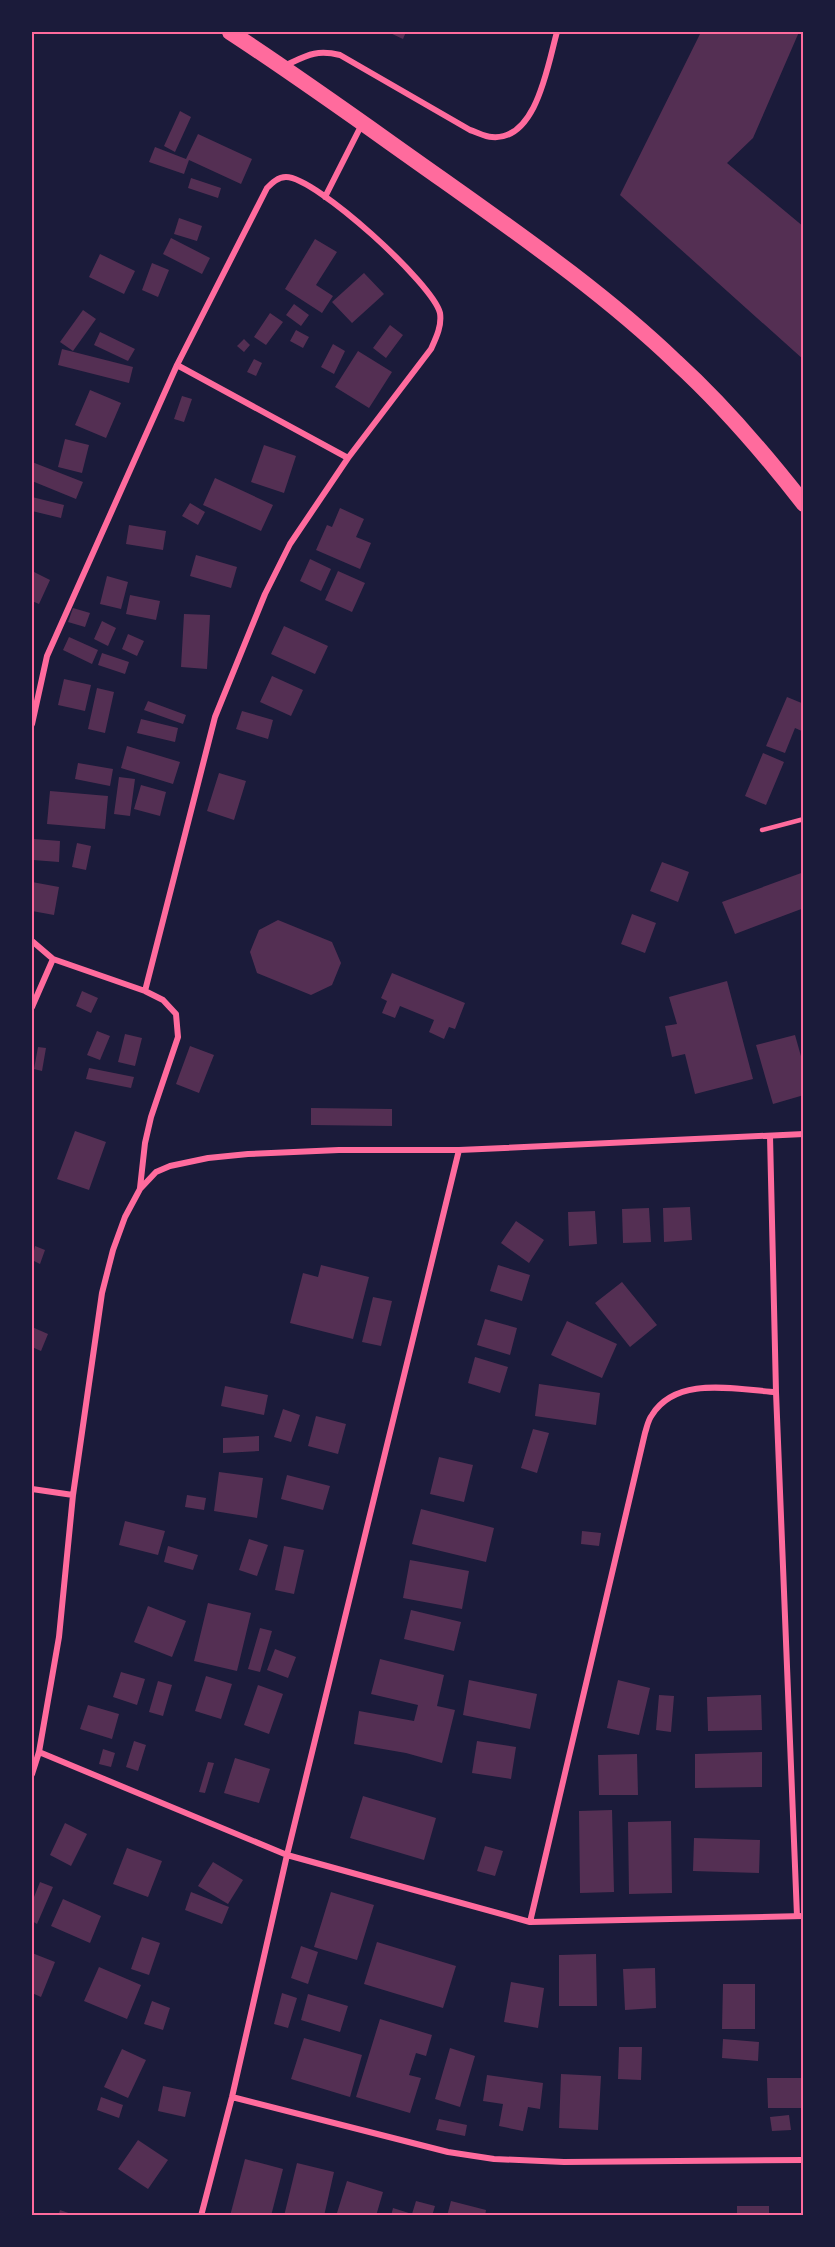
<svg xmlns="http://www.w3.org/2000/svg" width="835" height="2247" viewBox="0 0 835 2247" font-family="Signika,sans-serif">
	<style>
		.building { fill: #542f53 }
		.lines { fill: none; stroke-linecap: round; stroke-linejoin: round }
		.service { stroke: #ff6b9d; stroke-width: 4.5 }
		.minor { stroke: #ff6b9d; stroke-width: 6 }
		.trunk { stroke: #ff6b9d; stroke-width: 16 }
		.neatline { fill: none; stroke: #ff6b9d; stroke-width: 2 }
	</style>
	<rect width="100%" height="100%" fill="#1b1b3a"/>
	<path class="building" d="M388,32H406L403,39Z
		M701,32H799L753,138L727,163L804,227V360L620,195Z
		M180,111L191,117L175,152L164,146Z
		M198,134L252,159L241,184L189,160L184,174L149,162L155,147L186,159Z
		M191,178L221,188L218,198L188,188Z
		M179,218L202,226L197,241L174,234Z
		M171,238L210,258L202,274L163,254Z
		M315,239L337,252L316,285L333,296L322,313L285,289Z
		M100,254L135,271L124,294L89,277Z
		M152,263L169,270L158,297L142,290Z
		M364,273L384,294L352,323L332,302Z
		M294,304L309,315L301,326L286,315Z
		M83,310L96,319L73,351L60,342Z
		M270,313L283,322L266,345L254,337Z
		M390,325L403,335L386,358L373,348Z
		M296,330L309,337L303,348L290,341Z
		M100,332L135,349L128,361L94,345Z
		M244,339L250,345L244,352L237,346Z
		M333,344L345,351L334,374L321,367Z
		M62,349L133,367L129,383L58,365Z
		M358,351L392,372L369,408L335,387Z
		M254,359L262,363L256,376L247,372Z
		M90,390L121,403L106,438L75,425Z
		M182,396L192,399L184,422L174,419Z
		M65,439L89,445L82,473L58,467Z
		M264,445L296,456L284,493L251,482Z
		M32,462L83,482L76,499L32,481Z
		M215,478L273,505L261,531L203,505Z
		M32,497L64,505L61,518L32,511Z
		M190,503L205,512L198,525L182,516Z
		M340,508L364,519L356,537L371,543L360,569L316,550L327,525L332,527Z
		M129,525L166,531L163,550L126,544Z
		M196,555L237,567L231,588L190,576Z
		M310,559L331,569L321,591L300,581Z
		M32,571L50,580L39,604L32,601Z
		M338,571L365,583L352,612L325,600Z
		M107,576L128,582L121,609L100,604Z
		M130,595L160,601L156,620L126,614Z
		M73,608L90,613L85,627L68,622Z
		M184,614L210,615L207,669L181,667Z
		M102,621L116,628L108,646L94,639Z
		M284,626L328,646L315,674L271,654Z
		M128,634L144,641L137,656L122,649Z
		M69,637L98,650L92,664L63,650Z
		M102,653L129,662L125,674L98,665Z
		M272,676L303,690L291,716L260,702Z
		M64,679L91,685L85,711L58,705Z
		M97,688L114,692L105,733L88,729Z
		M787,697L804,704V732L795,728L785,753L766,746Z
		M148,701L186,715L183,724L144,710Z
		M242,711L273,720L268,739L236,729Z
		M141,719L178,728L175,742L137,733Z
		M127,746L180,762L173,784L121,768Z
		M763,753L784,762L766,805L745,796Z
		M78,763L113,769L110,786L75,779Z
		M219,773L246,781L234,820L207,811Z
		M119,777L135,779L130,816L114,814Z
		M141,785L166,792L160,816L134,809Z
		M50,791L108,796L105,829L47,824Z
		M34,839L60,841L59,862L33,860Z
		M77,843L91,846L86,870L72,867Z
		M662,862L689,872L678,902L650,891Z
		M804,872V908L735,934L722,902Z
		M32,882L59,887L54,915L32,911Z
		M632,914L656,923L645,953L621,944Z
		M278,920L332,942L341,963L332,985L311,995L257,973L250,952L259,930Z
		M392,973L465,1003L455,1029L449,1027L444,1039L429,1032L434,1020L400,1006L395,1018L382,1013L387,1001L381,998Z
		M727,981L753,1079L695,1094L685,1054L672,1057L665,1026L677,1024L669,997Z
		M82,991L98,998L91,1013L76,1006Z
		M97,1031L110,1036L100,1060L87,1055Z
		M125,1034L142,1038L135,1066L118,1062Z
		M795,1035L804,1067V1095L773,1104L756,1045Z
		M190,1046L214,1055L199,1093L176,1084Z
		M38,1047L46,1048L42,1071L34,1069Z
		M89,1068L134,1077L131,1088L86,1079Z
		M311,1108L392,1109V1126L311,1125Z
		M75,1131L106,1142L89,1190L57,1179Z
		M690,1207L692,1240L664,1242L663,1208Z
		M649,1208L651,1242L623,1243L622,1209Z
		M595,1211L597,1244L569,1246L568,1212Z
		M516,1221L544,1240L529,1263L501,1243Z
		M35,1246L45,1250L40,1264L32,1260Z
		M321,1265L369,1277L353,1339L290,1323L303,1273L318,1277Z
		M498,1265L530,1275L522,1301L490,1291Z
		M622,1282L657,1325L630,1347L595,1303Z
		M373,1297L392,1301L381,1346L362,1342Z
		M485,1319L517,1328L510,1355L477,1345Z
		M567,1321L617,1344L602,1378L551,1355Z
		M32,1327L48,1334L41,1351L32,1347Z
		M475,1357L508,1367L500,1393L468,1383Z
		M539,1384L600,1393L596,1425L535,1416Z
		M225,1386L268,1395L264,1415L221,1406Z
		M283,1409L300,1415L291,1442L274,1437Z
		M316,1416L346,1424L338,1454L308,1446Z
		M533,1429L549,1433L537,1473L521,1468Z
		M259,1436V1451L223,1453V1438Z
		M439,1457L473,1465L464,1502L430,1494Z
		M219,1472L263,1478L257,1518L214,1511Z
		M287,1475L330,1486L323,1510L281,1499Z
		M187,1495L206,1498L204,1510L185,1507Z
		M421,1509L494,1528L486,1562L412,1544Z
		M125,1521L165,1531L158,1555L119,1545Z
		M582,1531L601,1533L599,1546L581,1544Z
		M249,1539L268,1545L257,1576L239,1570Z
		M168,1546L198,1555L193,1570L164,1562Z
		M284,1546L304,1550L294,1594L275,1590Z
		M410,1560L469,1571L462,1609L403,1598Z
		M208,1603L251,1613L237,1671L194,1661Z
		M148,1606L186,1621L172,1657L134,1642Z
		M411,1610L461,1622L454,1651L404,1639Z
		M260,1628L272,1631L260,1672L248,1669Z
		M275,1649L296,1657L288,1678L267,1670Z
		M380,1659L444,1675L437,1706L455,1710L442,1763L406,1753L354,1744L359,1711L414,1721L418,1705L371,1694Z
		M121,1672L145,1679L137,1705L113,1697Z
		M206,1676L232,1684L221,1719L195,1711Z
		M469,1680L537,1694L530,1729L463,1715Z
		M618,1680L650,1688L639,1735L607,1728Z
		M158,1681L172,1685L163,1716L149,1712Z
		M258,1685L283,1694L269,1734L244,1725Z
		M659,1695L674,1696L671,1732L656,1730Z
		M761,1695L762,1730L708,1731L707,1697Z
		M88,1705L119,1714L112,1739L80,1729Z
		M134,1741L146,1745L138,1771L126,1767Z
		M477,1741L516,1747L511,1779L472,1773Z
		M103,1749L115,1753L111,1767L99,1764Z
		M762,1752V1787L695,1788V1754Z
		M637,1754L638,1795H599L598,1755Z
		M235,1758L270,1769L259,1803L224,1793Z
		M208,1762L214,1763L205,1793L199,1792Z
		M363,1796L436,1818L424,1860L350,1838Z
		M612,1810L614,1892L580,1893L579,1811Z
		M671,1821L672,1893L629,1894L628,1822Z
		M65,1823L87,1834L71,1866L50,1855Z
		M694,1838L760,1840L759,1873L693,1871Z
		M485,1846L503,1851L495,1876L477,1871Z
		M127,1848L162,1861L148,1897L113,1884Z
		M213,1862L243,1880L228,1904L198,1886Z
		M40,1882L53,1887L37,1924L32,1921V1902Z
		M191,1892L229,1907L222,1924L185,1910Z
		M331,1892L374,1905L357,1960L314,1947Z
		M63,1899L101,1916L90,1943L51,1926Z
		M142,1937L160,1943L149,1975L131,1969Z
		M377,1942L456,1966L443,2008L364,1984Z
		M301,1946L318,1952L308,1984L291,1978Z
		M32,1953L55,1962L41,1997L32,1993Z
		M596,1954L597,2006H559V1955Z
		M99,1967L141,1985L127,2019L84,2001Z
		M655,1968L656,2008L625,2010L623,1969Z
		M511,1982L544,1988L538,2028L504,2022Z
		M723,1984H755V2029H722Z
		M282,1993L297,1998L288,2028L274,2024Z
		M308,1994L348,2006L340,2032L301,2020Z
		M152,2001L170,2008L163,2030L144,2024Z
		M380,2019L432,2035L426,2056L416,2053L409,2075L421,2078L410,2113L356,2097Z
		M304,2038L362,2055L350,2097L291,2079Z
		M723,2039L759,2042L758,2061L722,2058Z
		M619,2047H642L641,2080L618,2079Z
		M450,2048L475,2056L460,2107L435,2099Z
		M122,2049L146,2060L128,2098L104,2087Z
		M561,2074L601,2076L598,2130L559,2128Z
		M487,2075L543,2083L540,2109L528,2107L523,2131L499,2126L503,2104L483,2101Z
		M767,2078H804V2108H768Z
		M163,2086L191,2092L185,2117L158,2111Z
		M101,2097L123,2105L119,2118L97,2110Z
		M789,2115L791,2130L772,2131L770,2117Z
		M439,2119L467,2125L465,2136L436,2130Z
		M138,2140L168,2160L148,2189L118,2169Z
		M245,2159L283,2169L271,2216H230Z
		M297,2163L334,2172L324,2216H284Z
		M347,2181L383,2192L376,2216H336Z
		M416,2201L435,2206L432,2216H391L393,2208L412,2214Z
		M451,2201L486,2210L485,2216H447Z
		M737,2206H769V2216H737Z
		M60,2210L74,2215V2216H65L59,2213Z"/>
	<g class="lines">
		<path class="service" d="M762,830L804,819"/>
		<path class="minor" d="M284,66C306,56 315,49 340,55L470,130C477,132 485,137 492,137C537,141 548,63 557,32
			M325,197L361,126
			M177,365L348,458
			M32,724L47,656L177,365L267,188C272,183 278,177 286,177C316,177 433,284 440,313C442,326 436,338 431,349L348,458L290,544L265,594L215,717L145,991
			M32,941L53,959L145,991L163,1000L176,1014L178,1037L151,1117L145,1143L140,1188
			M32,1007L53,959
			M770,1136L776,1392L797,1916
			M32,1489L73,1495
			M39,1752L287,1855L530,1922L804,1916
			M32,1774L39,1752L59,1637L73,1495L102,1293L113,1250L125,1217L140,1189L156,1172L170,1166L208,1158L248,1154L339,1150H459L804,1134
			M530,1922L645,1433C647,1427 648,1420 652,1415C677,1375 736,1390 776,1392
			M232,2097L448,2152L494,2159L564,2162L804,2160
			M201,2216L232,2097L287,1855L459,1150"/>
		<path class="trunk" d="M230,32C302,79 372,130 443,180C523,237 605,294 676,362C723,405 765,454 804,504"/>
	</g>
	<rect width="835" height="2247" fill="none" stroke="#1b1b3a" stroke-width="66"/>
	<rect x="33" y="33" width="769" height="2181" class="neatline"/>
</svg>
